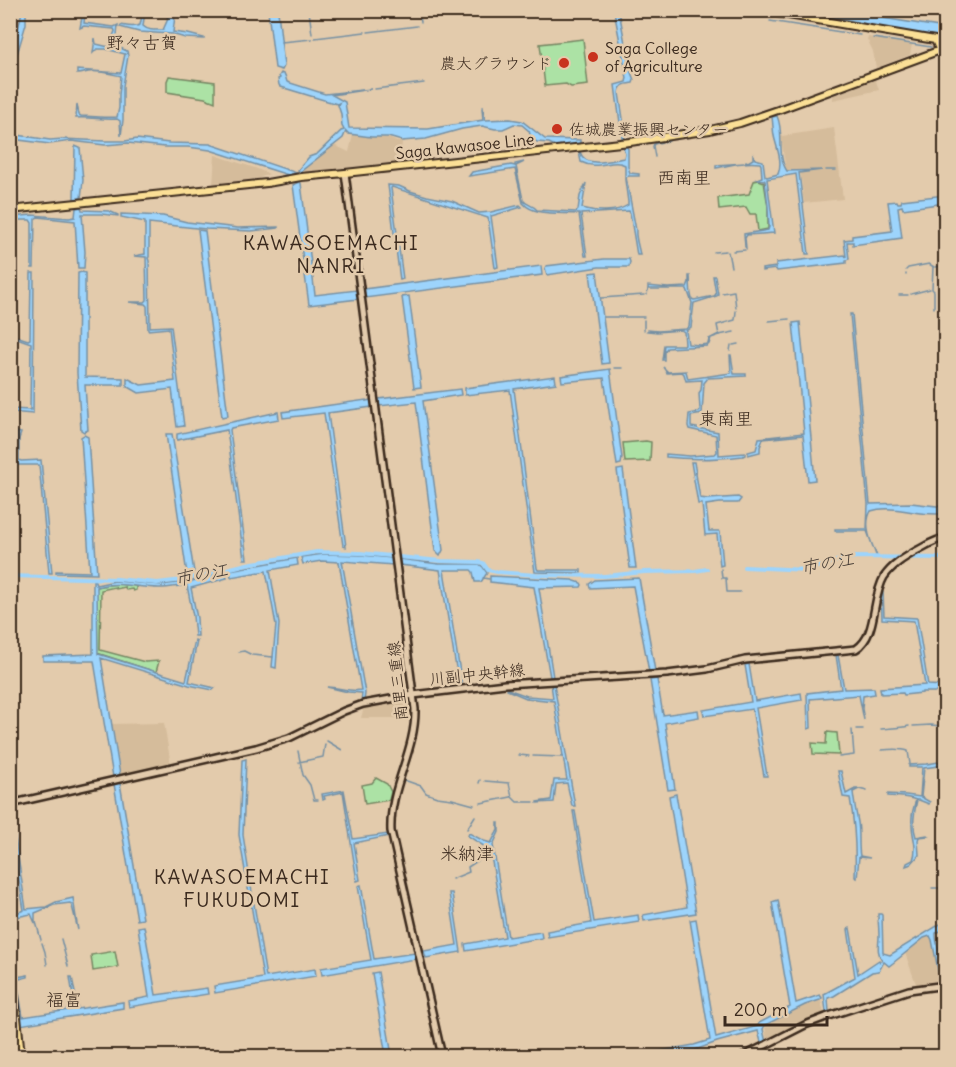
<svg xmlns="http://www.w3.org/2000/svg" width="956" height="1067" viewBox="0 0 956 1067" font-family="Delius,'Klee One',sans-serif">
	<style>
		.built { fill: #d5bc9b }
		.green { fill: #ace2a5; stroke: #748662; stroke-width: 1.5 }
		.water { fill: #9dd4fc; stroke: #7690a3; stroke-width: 1.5 }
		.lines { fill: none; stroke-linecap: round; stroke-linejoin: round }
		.stream { stroke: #7690a3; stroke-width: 1.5 }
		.canal { stroke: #9dd4fc; stroke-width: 4 }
		.secondary-casing { stroke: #3b2a1e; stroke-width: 10 }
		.primary-casing { stroke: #3b2a1e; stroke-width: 10 }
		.secondary { stroke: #e3cbac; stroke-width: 5 }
		.primary { stroke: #fbdf96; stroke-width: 6 }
		.poi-dot { fill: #c8321e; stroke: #e3cbac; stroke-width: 2 }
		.labels { text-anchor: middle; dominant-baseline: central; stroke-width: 5; stroke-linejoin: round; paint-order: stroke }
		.poi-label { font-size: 16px; fill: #3b2a1e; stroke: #e3cbac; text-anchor: start }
		.street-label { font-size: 16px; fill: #3b2a1e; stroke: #e3cbac }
		.neighbourhood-label { font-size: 18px; fill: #3b2a1e; stroke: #e3cbac }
		.water-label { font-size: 18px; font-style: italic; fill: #453b34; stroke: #e3cbac }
		.quarter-label { font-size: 20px; letter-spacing: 1.5px; fill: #3b2a1e; stroke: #e3cbac }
	</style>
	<rect width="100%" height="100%" fill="#e3cbac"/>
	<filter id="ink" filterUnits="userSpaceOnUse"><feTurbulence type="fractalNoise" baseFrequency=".0167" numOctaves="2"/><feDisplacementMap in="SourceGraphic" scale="12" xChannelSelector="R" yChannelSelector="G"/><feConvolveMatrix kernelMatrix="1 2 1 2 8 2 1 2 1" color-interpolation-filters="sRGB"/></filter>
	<g filter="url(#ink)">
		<path class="built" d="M868,37L912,44L910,55L876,68L873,51L867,39Z
			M875,78L879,90L833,100V95Z
			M834,128L843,199L804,203L800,170L786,171L781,137L782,136Z
			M353,135L388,138L397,142H402L400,163L304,174L301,171L334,145L349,152Z
			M215,155L255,168L269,174L252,181L213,185Z
			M405,699L411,703L412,718H361L364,707Z
			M164,723L171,765L121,776L112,724Z
			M930,936L932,940L936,955L937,971L940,980L916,984L905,953L925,938Z
			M821,1001L824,1014L805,1022L767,1042L765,1025L806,1005Z"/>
		<path class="green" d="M583,39L588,85L571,87L566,84L545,86L540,44Z
			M169,76L215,82V102L205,98L167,92V81Z
			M759,180L764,182L768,207V229L758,231L756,214H750L746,207L719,210L718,198L749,194L754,181Z
			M646,441L651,442L650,461L625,462L623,443Z
			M119,584L136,586V590L133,591L132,589L126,590L125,587L116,589L115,587L101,590L100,650L145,662L159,661L156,672L97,653L96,590L97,587L107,585Z
			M827,732L837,733L839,755L813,754L812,743L826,744Z
			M376,778L387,784L391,792L389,800L365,804L362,785L372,783Z
			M115,951L118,967L93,971L91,955Z"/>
		<path class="water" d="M22,11H26V24L12,71L13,81L11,93V57L13,51Z
			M143,11H145L143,26C148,31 156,30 163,30L167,21L168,11H178L180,13L175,16L173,32L188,34L204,38V39L185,38L172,34L139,32L120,27L121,25C127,26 134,28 140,25Z
			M268,11H278L284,66L282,70L275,68Z
			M614,11H619L630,70L634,80L633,83C625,84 620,84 619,93L626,138H622L615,85L626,82L627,78Z
			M787,11H839L945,28V37C914,37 883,27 853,21C831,17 809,14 787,11Z
			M83,12H85L84,23L114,27L118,25L116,46L127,51L128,56L123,86V120L121,136L120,121L117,119C103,120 90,117 76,118L77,104L79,115L81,116C93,116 105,118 117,117L119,108V95L121,76C111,74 98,70 88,72C84,73 81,74 77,74V70L121,73L125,54L106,49H97L93,53L95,38L96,44L109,47L115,31L114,29L84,26L80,28Z
			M281,73L285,75L287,82L325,94L371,89L332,95L345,102L349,128L428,129L483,120L482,108L483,107L485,120L510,119L522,121L545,139L580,140V144L555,146L549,143L537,142L531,138L529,131L522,125L514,124L503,129H495L482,126L462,129L426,139L402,141L388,137H371L349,134L346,131L343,138L300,172L298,170L309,157L317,154L341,131L344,130L342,126L341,114L338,105L339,103L337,104L281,87L279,85L278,79L280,78L279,76Z
			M777,116C785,133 776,155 787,171L822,170L799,173L809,254H806L796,174L767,179L774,233L747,235L745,238L746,248L745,247L744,234L768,230L769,227L768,207L765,181L764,180L757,179L762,177L761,165L760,163C745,161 731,165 716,168V165L745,163L746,161L748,162L753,159V153L755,159L763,161L765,176L767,177L778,174C783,162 777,149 774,136C773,130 773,124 772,117Z
			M11,134L50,140L63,139L105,141H125L137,139L169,143L210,144L297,173L288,175L210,150L188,147H165L128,143L105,145L71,141L50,144L11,139Z
			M75,146L80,148L83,180L81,198L74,199Z
			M623,147H627L628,149V167L630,173L639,174V176H629L626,177L636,230C635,237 639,248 640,255H637L630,213L629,211L581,214L587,256H585L579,214C562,212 535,217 523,203L515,169L469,176L472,172L511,165L515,166V164L524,162L516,166L523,200C526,205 532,204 537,210L576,212L578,210L580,196L586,183L582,208C595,212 616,213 628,205V202L625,180V165C612,158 598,171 581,162L579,152H580C586,169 611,160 624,158L625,153Z
			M300,182L301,183L315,295L357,290L358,299L309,305L293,185Z
			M388,185L399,186L410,191L427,196L452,201L479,213L491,212L520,205L522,207L491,216L498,267L495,268L488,218L392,187L391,188L403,279L400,280Z
			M945,195V203L903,209L902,206L898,207L902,238L853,245V242H847L849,259L846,260V263L777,271L776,269L762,271V269L776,267V263L845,255L846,257L844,240L852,239V236L892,231L888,202L897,201L898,203H901L902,200Z
			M81,207L82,210L109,211L118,215V216L101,214H82L85,252L84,268H78L75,221L38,217L35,219L34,268H32V223L30,220H11V217L32,215L69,218L75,217L76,208Z
			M121,214L163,216L187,222L238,228L278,227V228L251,231L206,229L149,223V257L148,258L149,261L150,327L171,326L184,426L177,427L172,389L139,393L127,386V378L141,385L175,381L169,328L148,330L147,306L145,304L129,302H145L147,300L146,257L134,256L145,254V222L121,217Z
			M198,230L205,231L228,416L222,417Z
			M604,259H629L630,262L629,267H599L547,275L545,268L546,266Z
			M541,266L542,275L365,298L364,289Z
			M82,272L85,273V377L123,378V385H85L88,430L84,432L81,430L77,373L78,273Z
			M597,272L609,363L602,364L590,273Z
			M31,273H34L33,414L10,412L11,409L30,410L31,343L11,336L10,334L28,340L30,339Z
			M689,276H690C691,285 689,289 692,299L694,300L714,296L716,294L713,276H715L718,294L717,296L694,303L691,327L686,331L688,344L700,345L708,344L709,339L719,334L720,335L711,338L709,344L707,346L667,348L664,352V360H662L664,345H684L685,344L684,332L681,330L657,332L647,331L648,330L658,331L686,329L689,326L692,303L687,289H648V286L668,288L687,287L689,282Z
			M409,296L421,387L414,388L402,297Z
			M850,314H852L870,504L911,503L945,507V514C937,514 929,514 920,513C905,511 887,506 871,511C863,525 871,543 877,556L876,555L867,531H835V529H867L868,504Z
			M800,322L815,480L808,481L803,435L763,439L760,447V452L748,455V452L756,450L759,438L804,433L793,323Z
			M730,355H731L734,374H746V376L708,378L704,383L702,414L691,416V427L718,432L719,455L745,453V455L743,456C718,459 692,460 666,457V454L690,456L715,454L717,452L716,435L689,429L688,426L689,414L699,412L700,410L699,393L701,390L702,380L686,381L684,374L682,372L667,373L663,367L668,372L686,371L688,379L731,373Z
			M610,369L622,458L621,464L617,465L604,378L562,382L561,376Z
			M555,376L556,383L514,389L537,568L538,570H581V573L535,572L510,390L465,395V388Z
			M460,389L461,395L423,401L443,550L440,556L435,551L416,402L379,406V399Z
			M366,400V401L371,400L372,407L328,413L346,547L343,546L324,413L283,418L282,412Z
			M278,412L279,419L231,428L230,430L247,559H244L227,430L177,440V434Z
			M17,432L21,433L19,439V460L21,461L41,460L52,573H49L39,465H16L15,456L17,445Z
			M166,434H172L194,572L187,574Z
			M84,435L88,437L97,574L56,573V571L90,572L81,437Z
			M691,462H694L700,498L708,499L738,497L741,499L738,503H720L706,505L709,531H719L720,532L723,565L720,566L717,534L705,535L702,504H698Z
			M623,469L636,568H630L617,470Z
			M324,554L361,555L392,558L393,565L342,561L365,693L364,702H361L362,693L348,692L327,687C338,687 350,692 361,690L339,562L322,561L303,564L301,557Z
			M297,558L298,565L270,570L279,624L276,668L272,667L276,625L266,571L231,577L230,570Z
			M399,559L439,564H479L483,567L487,573L481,582H475L473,572L471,570H444L462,685L459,686L440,570L400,565Z
			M225,572L227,578L191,588L197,618L198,636H195L193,616L187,585C178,586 168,588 159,588C138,588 118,581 97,587L98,654L186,681L195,640L197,641L189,682L215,688L213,690L189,685L101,658L120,775L113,777L94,661H43V656L93,654V580L95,581L96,585L115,581L162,585L192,581Z
			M490,576L572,580L581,583L582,585L581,587L539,588L553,677H550L534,587L490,582Z
			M639,578L655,671L649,672L633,586L590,588L589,584L595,580Z
			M881,592H883L884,616L917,618L928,685L945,686V692H922V693L904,695L903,693L881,694L880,688L925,685L914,621L882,619Z
			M836,655H838L844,689L874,688L875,694L863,696L862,709L864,720L859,695L810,699L811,728L808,729L807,693L841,689Z
			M749,664L755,701L801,693L802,700L756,708L767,776H764L752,709L704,716L703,710L751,702L745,665Z
			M657,679L663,715L698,710L699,717L665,723L675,789L668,790L650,680Z
			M551,684H554L575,806H572L567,783L556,784L554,802L537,803V802L551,800L554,780H567L554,701L526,698L507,690L508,689L527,696L553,698Z
			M246,759L243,835L253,899L250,900L239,835L242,760Z
			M945,761V765L924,768L921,797L930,802L929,804L919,800H917C914,813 912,825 916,837L927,835L928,836L919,837L918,840L919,855L911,864L906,866L907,863L913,860C918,846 912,837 912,825C911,816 913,808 916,800C907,796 898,797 888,796V794L906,795L920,797L922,767H909V765L927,764Z
			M838,771H841L846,794L855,789H859L853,792C854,802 856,812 858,822C860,833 858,846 860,856L870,858L859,857L857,878L855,877C856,850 855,825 850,798L843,797Z
			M120,783L143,919L137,920L114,784Z
			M344,790L353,839L388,834L389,836L354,843L360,880L357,881L343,792L324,796L325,799L323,800L322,794Z
			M676,794L696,913L644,921L643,915L687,907L669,796Z
			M11,811L26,909L46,907L56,902L73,898L78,930L72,906L70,903L54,905L35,913V923L31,914L11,918V915L24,910L11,835Z
			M573,811H575L594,922L638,915L639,922L548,937L547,931L591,923Z
			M498,823H499V832L493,845L508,937L541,932L542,938L466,951L465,944L505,937L490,850L468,836L469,833L484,841L491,843L498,830Z
			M361,885L374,959L415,953L416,959L322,975L321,968L371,960L358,886Z
			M449,893H452L461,952L426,958L424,951L457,945Z
			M778,900L796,1003L820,995L822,998L820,1000L805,1005L765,1025L763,1029L766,1043L764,1044L761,1042L758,1031L717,1042L695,1050L658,1056H630L694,1045L710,1040L690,920L696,919L716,1038L758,1026L759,1023L790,1007L772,902Z
			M251,904H254L266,977L315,969L316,976L215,993L214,986L263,978Z
			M878,914H881L882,915L883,953L890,955L945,921V929L936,933C935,949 946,963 945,980H940L932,940L930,936L924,938L893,963L889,966L884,962L879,971L872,972L834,996L828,998L829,1012H826L824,994L855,977L848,929L850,928L858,974L879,960L880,962L882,960C876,951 879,945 879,936C879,929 878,921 878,914Z
			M144,926L156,995L207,988L208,994L129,1007L128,1001L149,997L138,927Z
			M378,972L392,1056H386L372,973Z
			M28,975V977L19,979L17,981L23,1017L75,1009L70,977H72L78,1009L123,1002V1008L20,1025L17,995L11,976L17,977Z"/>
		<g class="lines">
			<path class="stream" d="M419,10L421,22
				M309,11L312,34
				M770,21L860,35
				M368,32L417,26
				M315,38L365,32
				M873,38L931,47
				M281,42L312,39
				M375,89L424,83
				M664,142L669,141
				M655,157L653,146L654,144L662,142
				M826,170H836
				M733,251L745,250
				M714,252L726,251
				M728,252L731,267
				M933,267L932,289L934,291V308
				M936,267L946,265
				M906,270L908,268L929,264L934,267
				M906,274V275
				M722,293L734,291L736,308
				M911,294L930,289
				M647,295L648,289
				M899,295H908
				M601,298L644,295
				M603,317H644
				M769,321L789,319
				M644,330V320
				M734,332L719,335L717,325L735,320L736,311
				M733,345L738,344
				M730,351L731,345
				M614,368H622
				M10,431L17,432
				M10,455L15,456
				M721,569L722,578H726L727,592H740
				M483,578L489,579
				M239,652L244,651L252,655L273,657
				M913,726L931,725L942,726
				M856,729H863
				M881,729C891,728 900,728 909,726
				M327,741L342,750
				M882,750C891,749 900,748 908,751L910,764
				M298,751L303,775L310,785L314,800H318
				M519,755L529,756
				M533,756L563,757
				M839,757L854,755L852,730
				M299,762L323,757L325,744
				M404,780L421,786L426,793L437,797L452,799L474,805
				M485,781L509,783L512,797L517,802H534
				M479,783L480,780
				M859,789L867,791
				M481,803L511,797
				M467,829L475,816
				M452,879L469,872L468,867L491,852
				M932,888H946
				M36,922L41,940
				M61,939L68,966
				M42,943L45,952L47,965"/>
			<path class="canal" d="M399,557L441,561L478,562L483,563L488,570L497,572L536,575L605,576L644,572L695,571L707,569
				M744,567L807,570L840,560L855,557L946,558
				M10,576L117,579L157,583L183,580L247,564L317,552L360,553L391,556"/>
			<defs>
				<path id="secondary" d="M345,173L415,709C416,751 389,788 391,831L442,1056
					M10,804L256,748L289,738L344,711L363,704L413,695L505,684L667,674L707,669L745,660L856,649C878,635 871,599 884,577C892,565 904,558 916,551C926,546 935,539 946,538
					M744,1056L805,1025L826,1017L909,990L946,985"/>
				<path id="primary" d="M759,10L935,40L939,49
					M10,210L267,183L301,177L345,173L630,142L710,130L740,123L778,110L946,48
					M10,981L15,997L21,1056"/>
			</defs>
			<use href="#secondary" class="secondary-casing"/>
			<use href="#primary" class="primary-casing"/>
			<use href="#secondary" class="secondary"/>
			<use href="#primary" class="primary"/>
		</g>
	</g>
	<g class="poi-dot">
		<circle cx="593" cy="57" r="6"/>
		<circle cx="564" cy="63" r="6"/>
		<circle cx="557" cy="129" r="6"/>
	</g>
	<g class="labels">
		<g class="poi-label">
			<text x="605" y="48">Saga College<tspan x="605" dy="18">of Agriculture</tspan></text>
			<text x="552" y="63" text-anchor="end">農大グラウンド</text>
			<text x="569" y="129">佐城農業振興センター</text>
		</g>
		<g class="street-label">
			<text transform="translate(465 146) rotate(-6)">Saga Kawasoe Line</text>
			<text transform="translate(477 674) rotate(-6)">川副中央幹線</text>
			<text transform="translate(397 681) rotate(-96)">南里三重線</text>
		</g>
		<g class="neighbourhood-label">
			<text x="142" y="42">野々古賀</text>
			<text x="684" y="177">西南里</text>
			<text x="726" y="418">東南里</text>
			<text x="467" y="853">米納津</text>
			<text x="64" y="999">福富</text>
		</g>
		<g class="water-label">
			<text transform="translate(827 563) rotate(-10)">市の江</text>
			<text transform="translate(201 574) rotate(-11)">市の江</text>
		</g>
		<g class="quarter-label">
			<text x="331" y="242">KAWASOEMACHI<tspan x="331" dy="23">NANRI</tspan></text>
			<text x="242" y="876">KAWASOEMACHI<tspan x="242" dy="23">FUKUDOMI</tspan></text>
		</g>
	</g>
	<rect width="956" height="1067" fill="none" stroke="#e3cbac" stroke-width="36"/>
	<rect x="18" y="18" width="920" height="1031" fill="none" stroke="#3b2a1e" stroke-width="2" filter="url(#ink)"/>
	<path d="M725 1016v9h102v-9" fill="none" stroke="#3b2a1e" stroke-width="3"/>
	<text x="734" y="1016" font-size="18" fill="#3b2a1e" stroke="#e3cbac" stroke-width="4.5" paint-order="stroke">200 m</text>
</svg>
